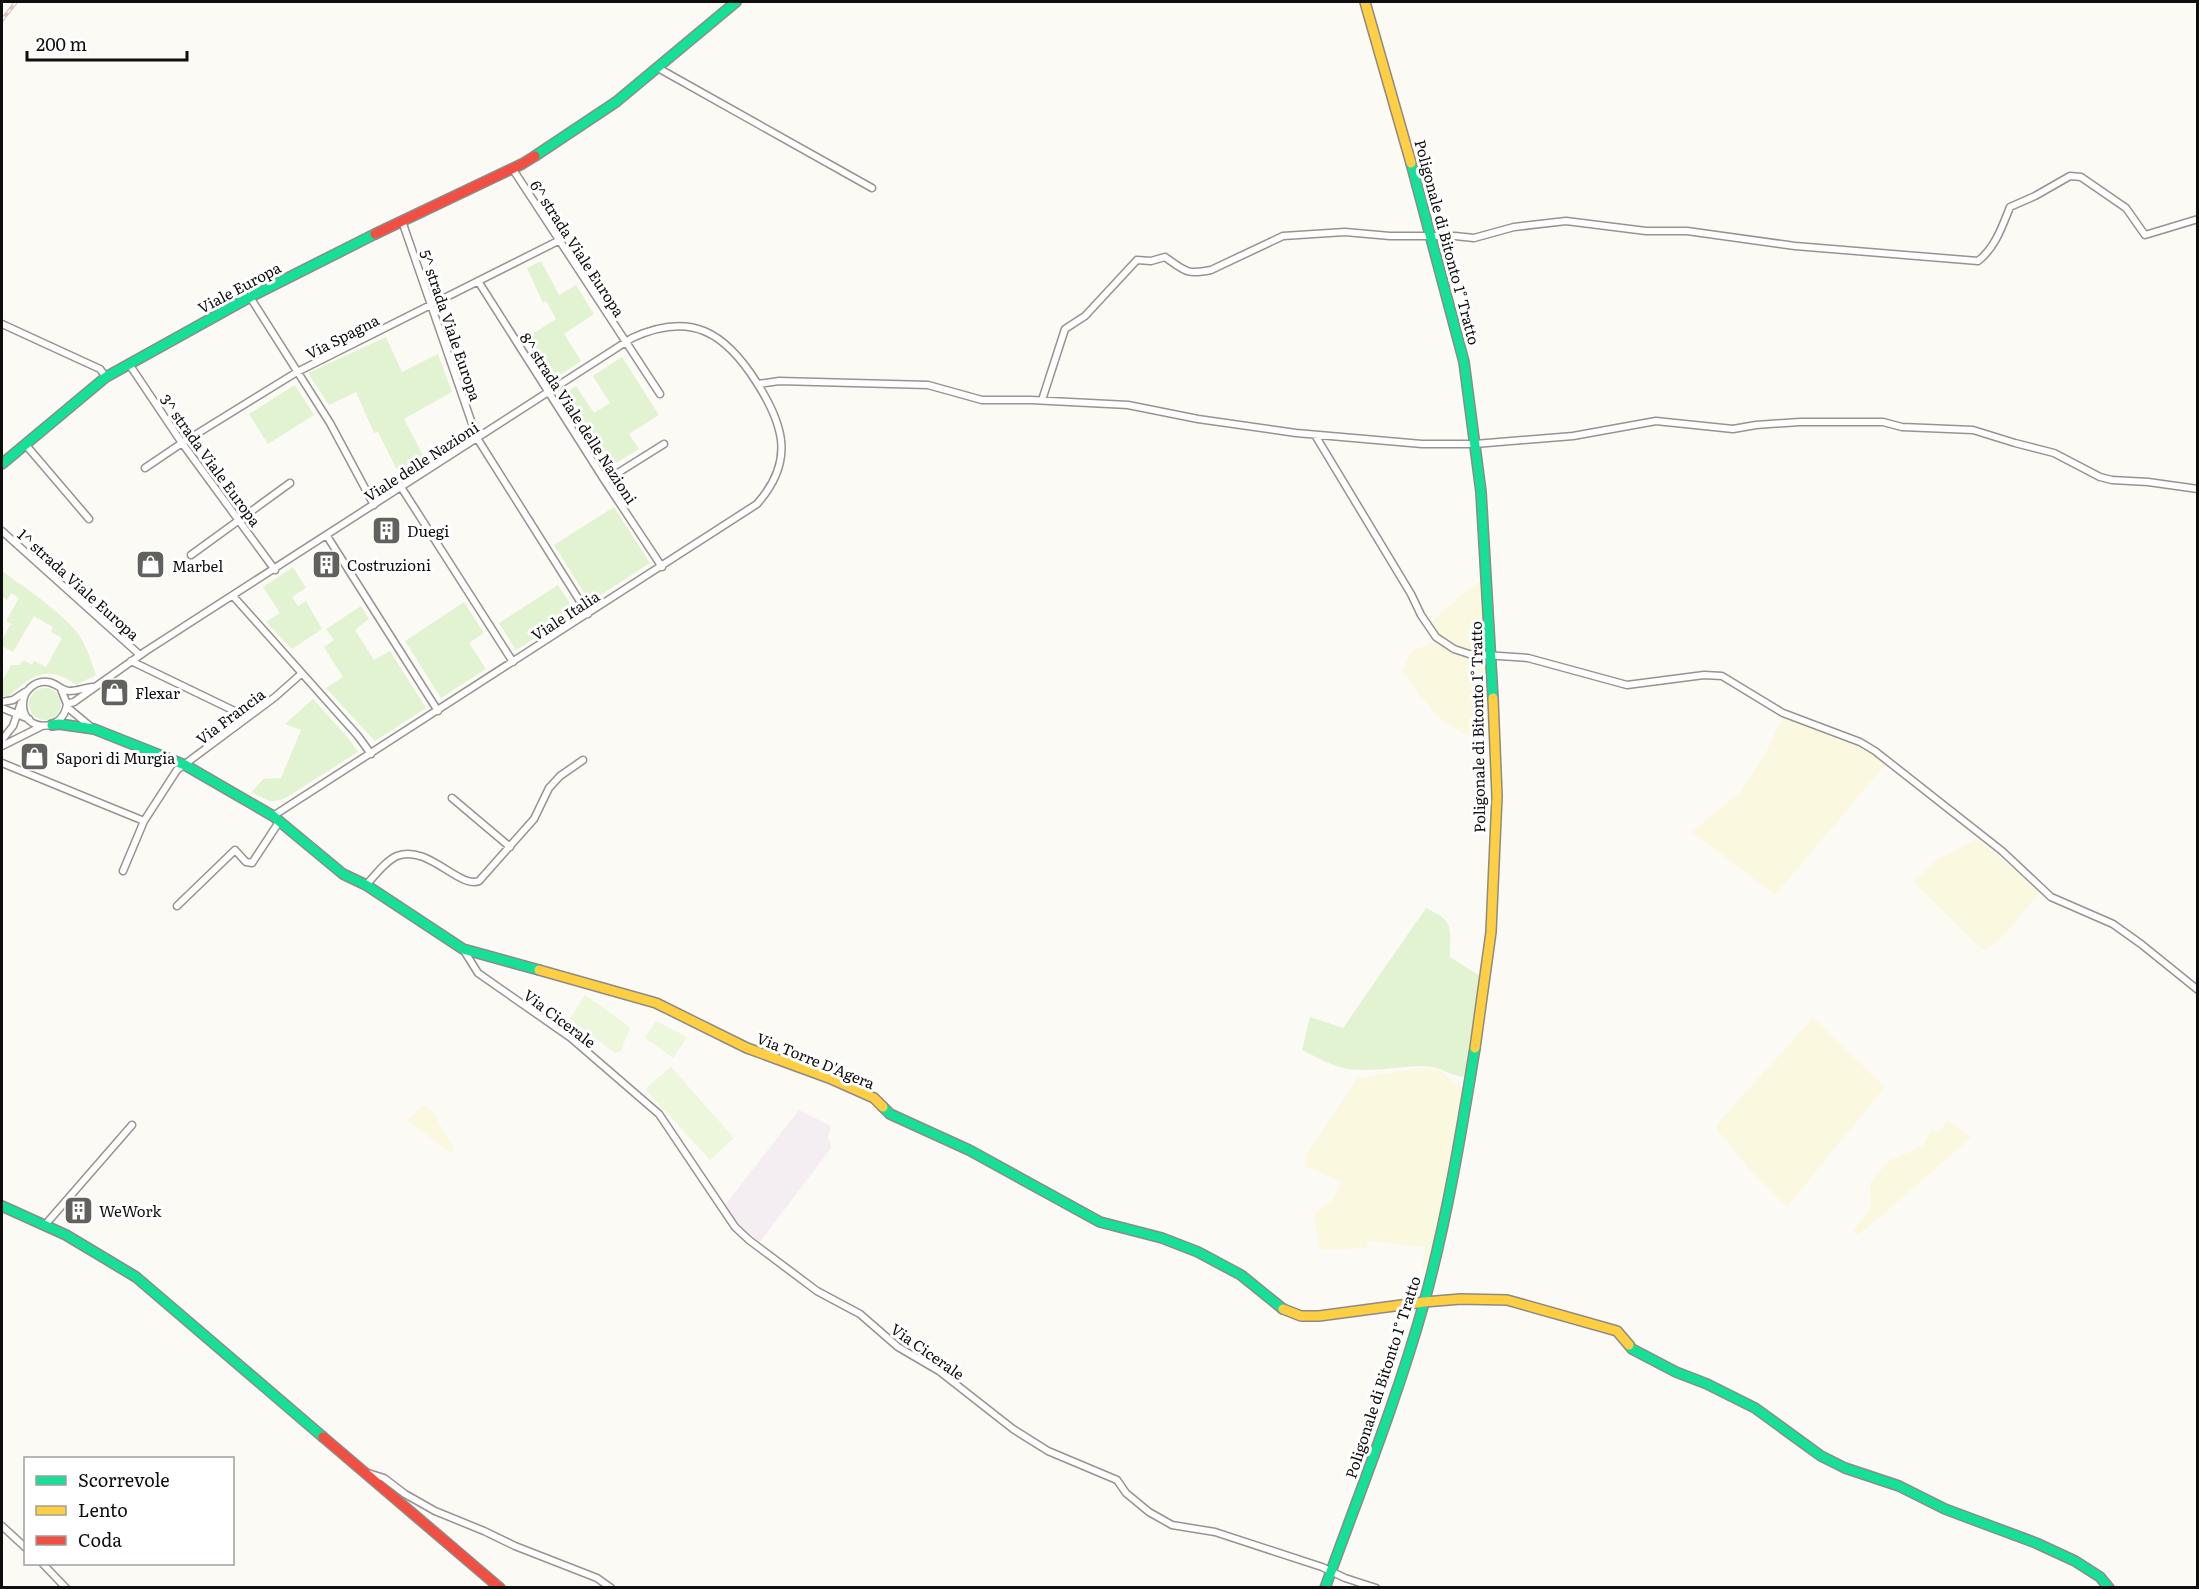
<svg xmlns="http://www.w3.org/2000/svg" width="2199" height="1589" viewBox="0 0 2199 1589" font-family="Literata,serif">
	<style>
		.industrial { fill: #f4edf1 }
		.farmland { fill: #faf9df }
		.green { fill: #e2f3d1 }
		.pitch { fill: #edf7dc }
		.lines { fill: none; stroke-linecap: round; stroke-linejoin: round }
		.street-casing { stroke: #959492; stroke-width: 9 }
		.fast-casing { stroke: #8c8b88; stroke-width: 12 }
		.slow-casing { stroke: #8c8b88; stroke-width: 12 }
		.jam-casing { stroke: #8c8b88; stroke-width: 12 }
		.street { stroke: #fffefd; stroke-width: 6 }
		.fast { stroke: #16e098; stroke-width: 9 }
		.slow { stroke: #ffcf43; stroke-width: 9 }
		.jam { stroke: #f24e42; stroke-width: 9 }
		.rail-casing { stroke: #dac4c3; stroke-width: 4 }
		.rail { stroke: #fff; stroke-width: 1.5; stroke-dasharray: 4.5; stroke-linecap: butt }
		.labels { text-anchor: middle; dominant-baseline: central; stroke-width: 6; stroke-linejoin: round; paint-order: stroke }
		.street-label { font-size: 15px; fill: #0e0e0e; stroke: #fff }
		.poi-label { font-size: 15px; fill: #0e0e0e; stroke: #fff; text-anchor: start }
	</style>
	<rect width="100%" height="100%" fill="#fcfaf4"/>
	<path class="industrial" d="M799,1110L831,1126L828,1136L831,1148L760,1242L737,1223L725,1205Z"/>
	<path class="farmland" d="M1482,580L1486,647L1483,652L1460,649L1438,636L1431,626L1433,620L1467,590Z
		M1436,641L1483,658L1487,662L1490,720L1478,740L1452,727L1434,713L1402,671L1412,651Z
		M1785,713L1835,735L1838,741L1845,738L1867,749L1886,764L1775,895L1692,832L1739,793L1764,756Z
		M1977,839L2041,892L2002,937L1984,951L1913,882L1935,861Z
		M1813,1018L1885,1087L1787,1207L1750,1170L1716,1128L1718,1123Z
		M1419,1068L1439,1070L1465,1090L1453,1161L1428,1268L1422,1269L1425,1247L1368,1241L1367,1248L1323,1250L1319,1247L1314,1214L1333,1199L1342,1182L1304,1166L1307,1153L1358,1078Z
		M424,1105L432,1110L454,1149L451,1153L407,1120Z
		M1948,1120L1971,1138L1859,1235L1853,1231L1871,1208L1870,1183L1876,1175L1889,1161L1922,1146L1931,1130L1933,1129L1938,1133Z"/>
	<path class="green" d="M541,261L559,295L576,285L594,314L564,334L581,361L553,380L526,338L556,319L546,301L543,303L527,268Z
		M386,337L402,372L438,354L452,392L404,419L426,461L401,478L378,432L374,433L356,392L329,405L308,373Z
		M622,357L659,415L629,434L639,449L609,467L562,395L576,386L594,413L610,403L593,376Z
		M295,385L314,415L268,444L249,414Z
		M614,507L650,563L590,602L554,545Z
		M293,567L306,588L292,597L298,606L306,601L322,629L292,649L266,622L280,613L263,587Z
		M2,571C24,587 63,613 79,635C87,647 91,661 96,675L76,685C47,663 31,676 8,697L2,695V681L11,665H20L23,660L32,665L34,661L46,667L62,638L51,632L53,627L34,616L13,652L2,646V640L10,625H13L6,621L19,598L11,593L7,600L2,596Z
		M558,585L576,612L516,650L499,623Z
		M464,602L484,633L469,643L486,669L441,698L405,641Z
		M361,606L369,619L355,630L374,660L390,651L426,708L375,741L326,688L343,677L324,647L334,640L326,629Z
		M29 704a16 16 0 1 1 32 0a16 16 0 1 1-32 0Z
		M313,699L349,739L358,752L287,797C272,805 266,800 252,792L263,779L281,778L301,730L285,724Z
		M1426,908C1455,922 1450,927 1450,957L1480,976L1467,1070L1463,1077C1449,1075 1439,1066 1423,1066C1394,1066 1364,1075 1336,1066C1324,1062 1313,1055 1302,1050L1310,1017L1343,1028Z"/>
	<path class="pitch" d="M585,995L630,1027L621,1051L615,1053L570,1019Z
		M656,1021L687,1037L673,1058L645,1038Z
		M671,1067L734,1138L710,1160L645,1089Z"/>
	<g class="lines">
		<defs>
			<path id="street" d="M658,68L872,188
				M512,168L660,394
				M402,221L477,438L588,614
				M478,281L605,481L662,567
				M250,297L330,423L374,505
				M2,324L100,369L106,377
				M129,364L182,443L275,570
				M758,384L779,381L928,385L982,400H1031L1128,405L1198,419L1296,433L1422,444H1475L1573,436L1656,421L1733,429L1756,425L1800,422H1883L1902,427L1973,430L2015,443L2054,453L2100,477L2112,480L2148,482L2198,489
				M1042,400L1065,329L1085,316L1137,260L1151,261L1165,257C1185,271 1186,275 1211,270L1283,236L1345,232L1390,236H1455L1474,238L1514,227L1566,221L1646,231H1687L1795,246L1978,261C1995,248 2002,227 2010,207L2035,196L2070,176L2081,177L2126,208L2145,235L2198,219
				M1315,435L1411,594L1421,615L1436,637L1454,649L1469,654L1528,658L1627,685L1704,675L1722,676L1783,713L1860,742L1875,751L2002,851L2051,897L2113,924L2141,944L2198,990
				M25,444L89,519
				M145,468L182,443L297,372L558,241
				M605,481L664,444
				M401,487L513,662
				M2,531L140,655
				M327,536L438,711
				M191,555L290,483
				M233,596L358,736L371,754
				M131,661L247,717
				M61,689L67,704C63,734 22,732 23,704C23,691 35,680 48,682C56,683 61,690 69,691C77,691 84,688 92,687
				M2,702L13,700L25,692
				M67,704L74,702L146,651L632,338C691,311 725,332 757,383C785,427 794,462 757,504L273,816
				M67,707L91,727
				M2,708L29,719
				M2,740L13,726L21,703
				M2,746L42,726
				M2,763L144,821
				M452,798L510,847
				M123,871L144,821L177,770L275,697L301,674
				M366,885C375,876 385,861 397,856C428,844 459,889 479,881L534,819L549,788L560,776L583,760
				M177,906L235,850L246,862L252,863L279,822
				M463,949L478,973L571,1038L659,1114L735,1227L749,1240L817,1291L860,1314L898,1347L939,1371L1013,1429L1048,1451L1117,1480L1126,1493L1149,1512L1172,1525L1215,1532L1322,1567L1345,1578L1376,1588
				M45,1225L132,1125
				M368,1473L384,1478L405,1494L435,1511L484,1531L515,1546L597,1578L611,1588
				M2,1526L26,1548
				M43,1564L66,1588"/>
			<path id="fast" d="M535,156L616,102L736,2
				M1411,163L1464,362L1481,492L1493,698
				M2,464L106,377L250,297L375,234
				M52,725L59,724L94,729L185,765L273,816L343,874L366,885L463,949L539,970
				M883,1107L890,1114L969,1150L1100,1222L1162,1238L1198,1252L1241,1275L1283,1309
				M2,1206L66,1235L136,1277L323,1437
				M1629,1345L1632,1349L1676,1372L1707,1384L1755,1408L1821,1456L1845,1468L1899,1486L1945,1509L2036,1543L2075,1561L2100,1577L2109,1588
				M1325,1588C1359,1494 1397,1400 1424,1303C1447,1219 1461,1134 1475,1048"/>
			<path id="slow" d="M1365,2L1411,163
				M539,970L656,1003L747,1048L829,1078L874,1098L883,1107
				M1475,1048L1491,932L1497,796L1493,698
				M1283,1309L1301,1316H1319L1424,1302L1461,1299L1507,1300L1617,1331L1629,1345"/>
			<path id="jam" d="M375,234L522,164L535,156
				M323,1437L500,1588"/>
		</defs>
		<use href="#street" class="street-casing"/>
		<use href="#fast" class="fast-casing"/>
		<use href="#slow" class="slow-casing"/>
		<use href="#jam" class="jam-casing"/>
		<use href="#street" class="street"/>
		<use href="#fast" class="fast"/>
		<use href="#slow" class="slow"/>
		<use href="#jam" class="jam"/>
		<defs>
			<path id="rail" d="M2,20L16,2"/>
		</defs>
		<use href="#rail" class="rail-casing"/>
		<use href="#rail" class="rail"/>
	</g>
	<defs>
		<symbol id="building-square" viewBox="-11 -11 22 22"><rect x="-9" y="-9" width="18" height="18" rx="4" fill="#61615e" stroke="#fff"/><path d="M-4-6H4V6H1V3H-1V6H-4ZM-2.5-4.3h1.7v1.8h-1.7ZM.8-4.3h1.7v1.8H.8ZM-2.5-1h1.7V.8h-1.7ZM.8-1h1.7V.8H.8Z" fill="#fff"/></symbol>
		<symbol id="shop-square" viewBox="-11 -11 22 22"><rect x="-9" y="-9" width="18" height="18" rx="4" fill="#61615e" stroke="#fff"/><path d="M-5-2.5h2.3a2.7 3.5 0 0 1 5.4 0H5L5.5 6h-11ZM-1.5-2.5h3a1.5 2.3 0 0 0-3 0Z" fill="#fff"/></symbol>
	</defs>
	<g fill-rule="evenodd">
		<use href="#building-square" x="370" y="514" width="33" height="33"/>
		<use href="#building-square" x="310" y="548" width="33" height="33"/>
		<use href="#shop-square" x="134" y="548" width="33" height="33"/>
		<use href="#shop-square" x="98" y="676" width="33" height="33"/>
		<use href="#shop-square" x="18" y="740" width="33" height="33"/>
		<use href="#building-square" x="62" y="1194" width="33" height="33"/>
	</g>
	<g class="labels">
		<g class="street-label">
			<text transform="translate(1448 242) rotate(75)">Poligonale di Bitonto 1° Tratto</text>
			<text transform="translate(578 248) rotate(57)">6^ strada Viale Europa</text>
			<text transform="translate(239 287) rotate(-28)">Viale Europa</text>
			<text transform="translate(451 325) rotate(71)">5^ strada Viale Europa</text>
			<text transform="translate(342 336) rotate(-27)">Via Spagna</text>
			<text transform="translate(579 418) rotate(57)">8^ strada Viale delle Nazioni</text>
			<text transform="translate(211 460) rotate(54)">3^ strada Viale Europa</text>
			<text transform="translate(421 461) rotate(-33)">Viale delle Nazioni</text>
			<text transform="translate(79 584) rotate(42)">1^ strada Viale Europa</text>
			<text transform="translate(565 615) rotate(-33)">Viale Italia</text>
			<text transform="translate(230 716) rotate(-37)">Via Francia</text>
			<text transform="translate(1477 727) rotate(-91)">Poligonale di Bitonto 1° Tratto</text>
			<text transform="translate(560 1018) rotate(37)">Via Cicerale</text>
			<text transform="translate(816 1060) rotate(22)">Via Torre D'Agera</text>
			<text transform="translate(928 1351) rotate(35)">Via Cicerale</text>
			<text transform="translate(1382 1377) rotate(-72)">Poligonale di Bitonto 1° Tratto</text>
		</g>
		<g class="poi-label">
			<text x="407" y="530">Duegi</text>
			<text x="347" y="564">Costruzioni</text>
			<text x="172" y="565">Marbel</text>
			<text x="135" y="692">Flexar</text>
			<text x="56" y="757">Sapori di Murgia</text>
			<text x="99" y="1210">WeWork</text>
		</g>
	</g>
	<rect width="2199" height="1589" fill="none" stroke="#0e0e0e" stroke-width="6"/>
	<rect x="24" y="1457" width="210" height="108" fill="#ffffff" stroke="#9f9f9f" stroke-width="1.5"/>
	<rect x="36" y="1476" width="30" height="9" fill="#16e098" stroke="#9f9f9f" stroke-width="1.5"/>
	<text x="78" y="1487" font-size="18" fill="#0e0e0e">Scorrevole</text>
	<rect x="36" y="1506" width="30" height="9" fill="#ffcf43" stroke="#9f9f9f" stroke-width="1.5"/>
	<text x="78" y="1517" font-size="18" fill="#0e0e0e">Lento</text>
	<rect x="36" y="1536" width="30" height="9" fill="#f24e42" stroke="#9f9f9f" stroke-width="1.5"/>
	<text x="78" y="1547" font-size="18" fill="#0e0e0e">Coda</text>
	<path d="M27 51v9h160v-9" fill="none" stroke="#0e0e0e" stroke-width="3"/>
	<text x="36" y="51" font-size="18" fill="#0e0e0e" stroke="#ffffff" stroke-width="4.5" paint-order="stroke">200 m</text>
</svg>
